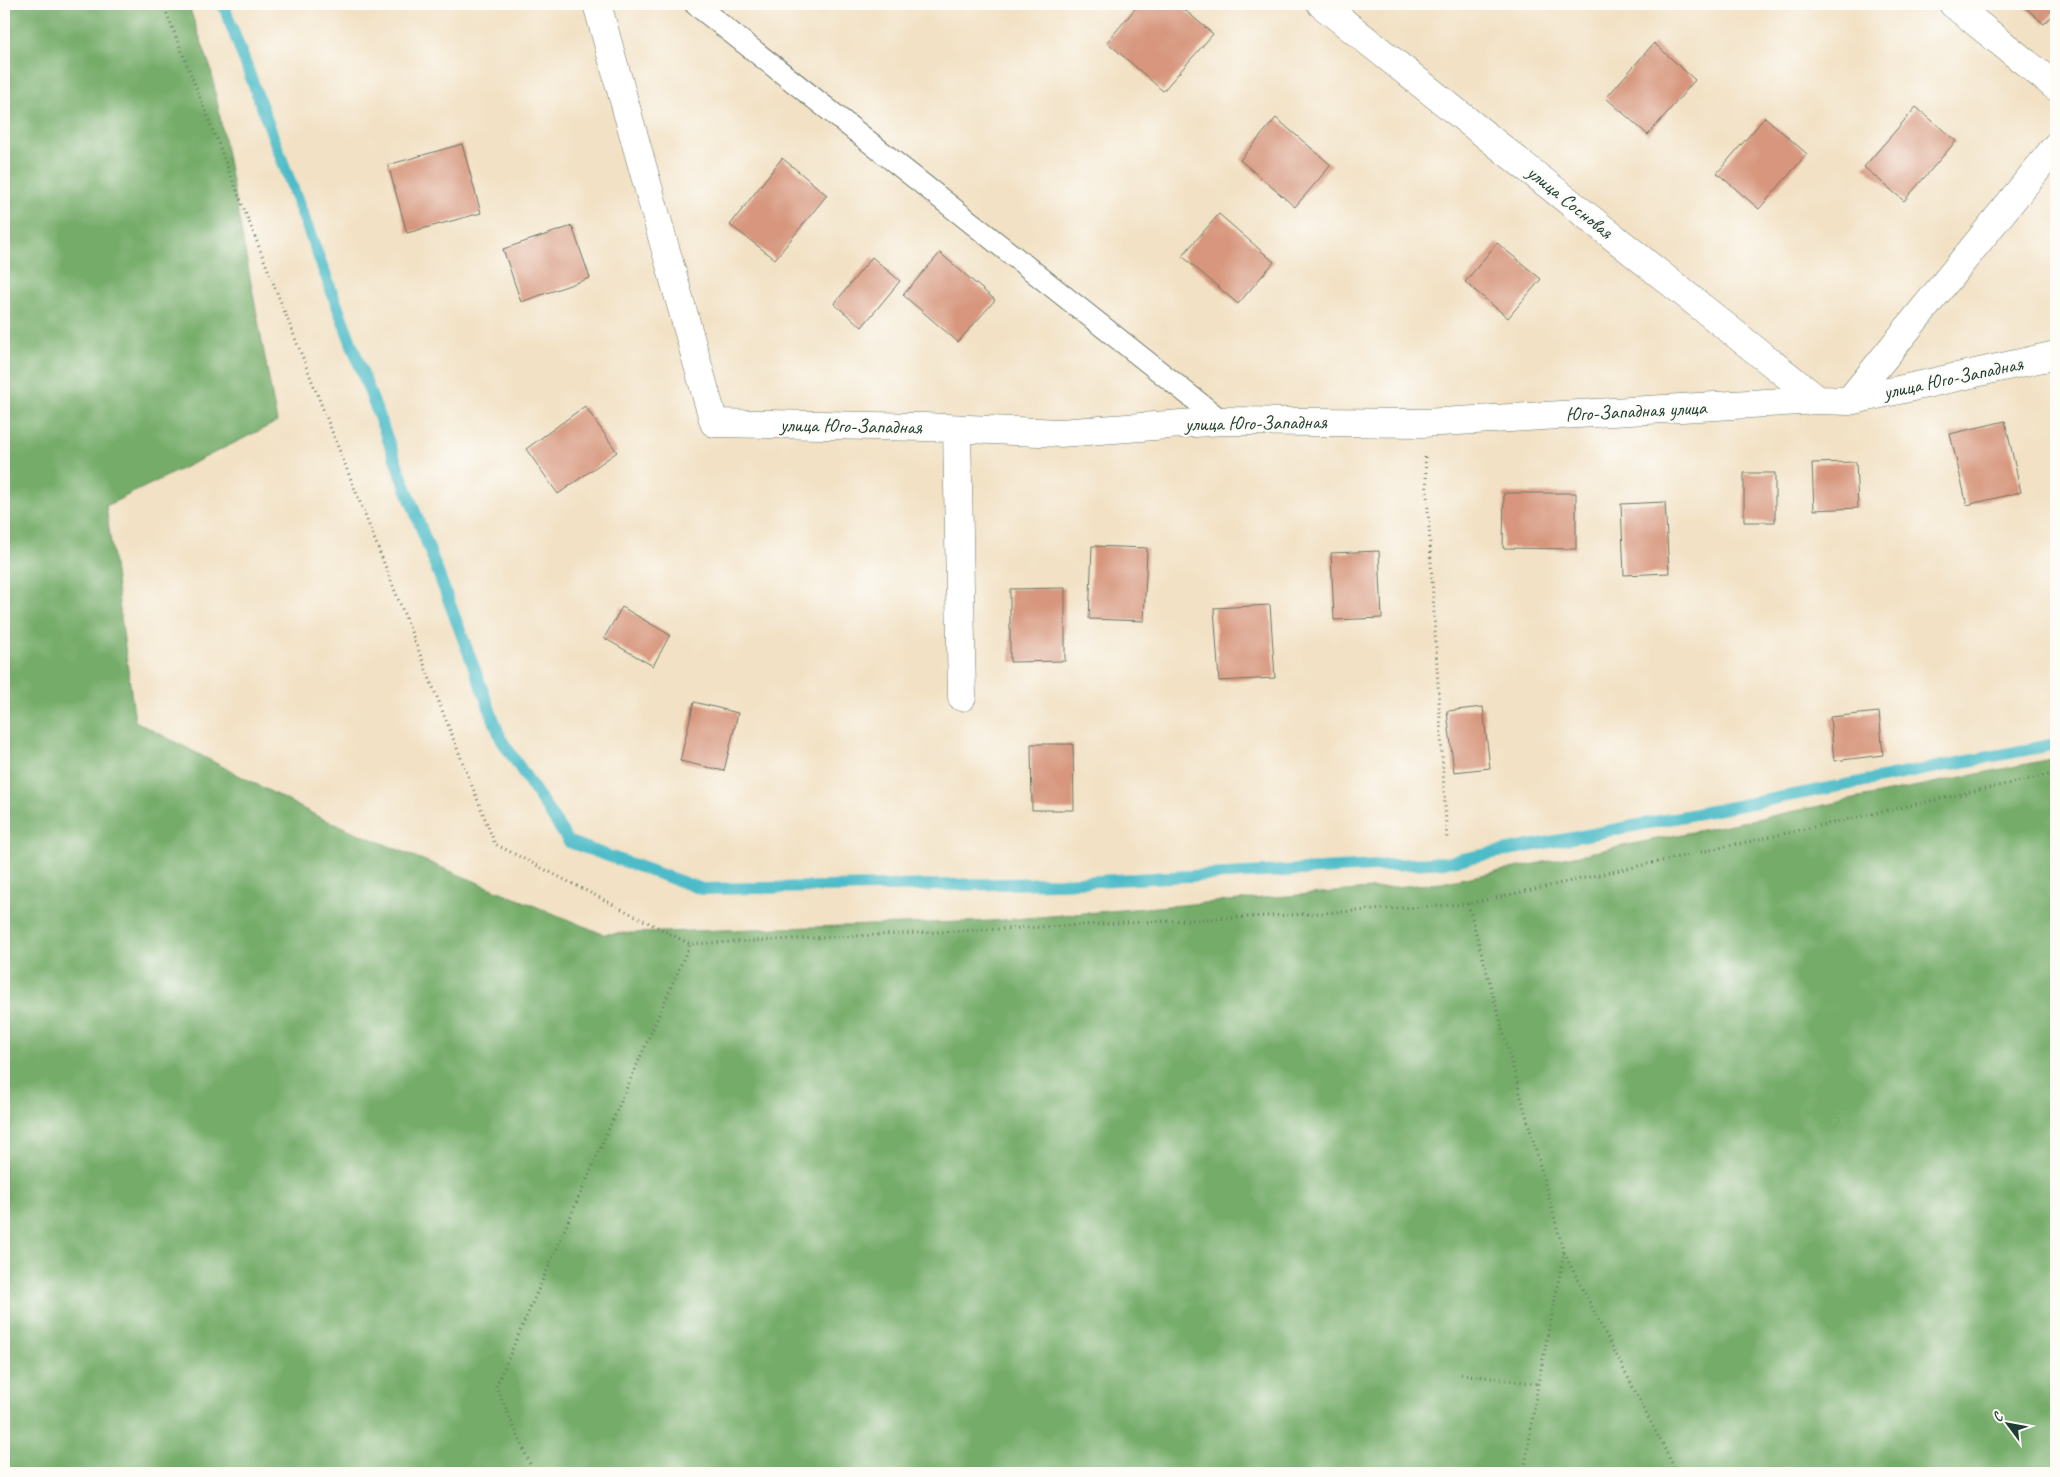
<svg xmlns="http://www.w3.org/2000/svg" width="2060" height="1477" viewBox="0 0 2060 1477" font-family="Caveat,sans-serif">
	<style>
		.forest { fill: #75ac69; stroke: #4a744e }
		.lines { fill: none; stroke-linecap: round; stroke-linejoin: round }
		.stream { stroke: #4ebcc8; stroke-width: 12 }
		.building { fill: #d7967d }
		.service-casing { stroke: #697666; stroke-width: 23 }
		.minor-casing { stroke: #697666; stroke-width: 29 }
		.path { stroke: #697666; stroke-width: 3; stroke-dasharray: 1 4; stroke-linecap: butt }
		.service { stroke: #fff; stroke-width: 21 }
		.minor { stroke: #fff; stroke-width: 28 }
		.labels { text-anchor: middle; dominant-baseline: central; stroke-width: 4.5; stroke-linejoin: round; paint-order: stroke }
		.street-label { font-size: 20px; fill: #1f3d34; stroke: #fdfcf7 }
	</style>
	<rect width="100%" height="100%" fill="#fdfcf7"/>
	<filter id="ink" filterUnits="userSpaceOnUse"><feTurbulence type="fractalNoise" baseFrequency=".02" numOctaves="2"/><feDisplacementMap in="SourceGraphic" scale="10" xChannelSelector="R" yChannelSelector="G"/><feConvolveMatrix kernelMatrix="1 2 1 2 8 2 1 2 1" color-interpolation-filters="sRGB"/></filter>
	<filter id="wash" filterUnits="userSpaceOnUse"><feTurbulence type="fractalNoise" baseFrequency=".0096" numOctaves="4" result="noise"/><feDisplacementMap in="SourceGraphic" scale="20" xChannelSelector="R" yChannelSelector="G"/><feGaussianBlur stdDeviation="1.12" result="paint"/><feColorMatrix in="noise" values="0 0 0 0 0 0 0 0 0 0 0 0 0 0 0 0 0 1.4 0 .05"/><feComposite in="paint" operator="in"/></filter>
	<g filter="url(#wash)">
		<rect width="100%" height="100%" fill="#f2e1c4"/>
		<path class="forest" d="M4,4H188L211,69L277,422L106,506L135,721L321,818L603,934L991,921L1441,883L2056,758V1473H4Z"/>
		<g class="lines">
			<path class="stream" d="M223,4L501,739L569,842L702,889L1061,883L1447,862L2056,744"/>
		</g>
		<g id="blocks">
			<path class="building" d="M1139,4H1178L1213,34L1163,91L1107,42Z
				M2021,4H2056V10L2044,24Z
				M1654,43L1695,80L1648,135L1606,98Z
				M1916,107L1956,141L1904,201L1864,167Z
				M1765,117L1807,154L1759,209L1717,173Z
				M1276,118L1331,165L1295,207L1240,160Z
				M462,144L481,213L407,233L388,165Z
				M782,158L827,195L775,259L730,225Z
				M1219,214L1274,262L1238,304L1182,256Z
				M572,226L590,278L521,302L503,249Z
				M1497,243L1541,279L1508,318L1465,282Z
				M940,253L995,300L958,342L903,295Z
				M872,257L900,281L862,327L834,304Z
				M585,406L617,452L558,494L526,449Z
				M2005,421L2021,492L1967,505L1950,434Z
				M1856,462L1858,508L1814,510L1812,463Z
				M1744,473H1775V522H1744Z
				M1504,493H1576V549L1503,548Z
				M1665,502L1669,573L1624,575L1621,504Z
				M1092,546L1147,548L1144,621L1089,619Z
				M1379,551L1382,618L1334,620L1331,553Z
				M1065,588V661L1010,662V589Z
				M1270,605L1275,678L1219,681L1214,608Z
				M622,607L670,635L653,666L604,638Z
				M694,702L738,713L724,771L680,761Z
				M1483,707L1490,768L1454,772L1447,711Z
				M1879,712L1883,755L1834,761L1830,717Z
				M1031,744H1073L1074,810H1032Z"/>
		</g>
	</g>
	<g filter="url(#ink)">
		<use href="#blocks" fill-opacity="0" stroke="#697666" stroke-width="1"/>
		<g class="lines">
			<defs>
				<path id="service" d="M695,4L1222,421"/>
				<path id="minor" d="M597,4L714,423L925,427L1060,433L1222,421L1423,423L1818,400L1849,401L2056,355
					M1321,4L1818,400
					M1953,4L2056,87
					M1849,401L2056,146
					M957,429L962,697"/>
			</defs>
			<use href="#service" class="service-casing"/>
			<use href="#minor" class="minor-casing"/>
			<path class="path" d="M163,4L495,844L690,944L1290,915L1468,904L2056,773
				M1425,457L1447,841
				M1468,904L1564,1253L1538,1384L1524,1473
				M1564,1253L1677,1473
				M1461,1374L1538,1384
				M534,1473L496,1386L690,944"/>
			<use href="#service" class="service"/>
			<use href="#minor" class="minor"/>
		</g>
	</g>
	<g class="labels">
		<g class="street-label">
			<text transform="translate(1570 202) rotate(39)">улица Сосновая</text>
			<text transform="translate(1953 378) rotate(-12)">улица Юго-Западная</text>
			<text transform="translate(1636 411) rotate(-3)">Юго-Западная улица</text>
			<text transform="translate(1256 423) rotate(-1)">улица Юго-Западная</text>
			<text transform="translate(851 426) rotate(1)">улица Юго-Западная</text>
		</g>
	</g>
	<rect width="2060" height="1477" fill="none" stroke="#fdfcf7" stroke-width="20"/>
	<g transform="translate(2008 1424) rotate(302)" stroke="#fdfcf7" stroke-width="4" paint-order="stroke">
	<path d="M0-4L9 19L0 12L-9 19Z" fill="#1f3d34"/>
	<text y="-8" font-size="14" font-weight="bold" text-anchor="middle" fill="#1f3d34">С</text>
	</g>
</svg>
